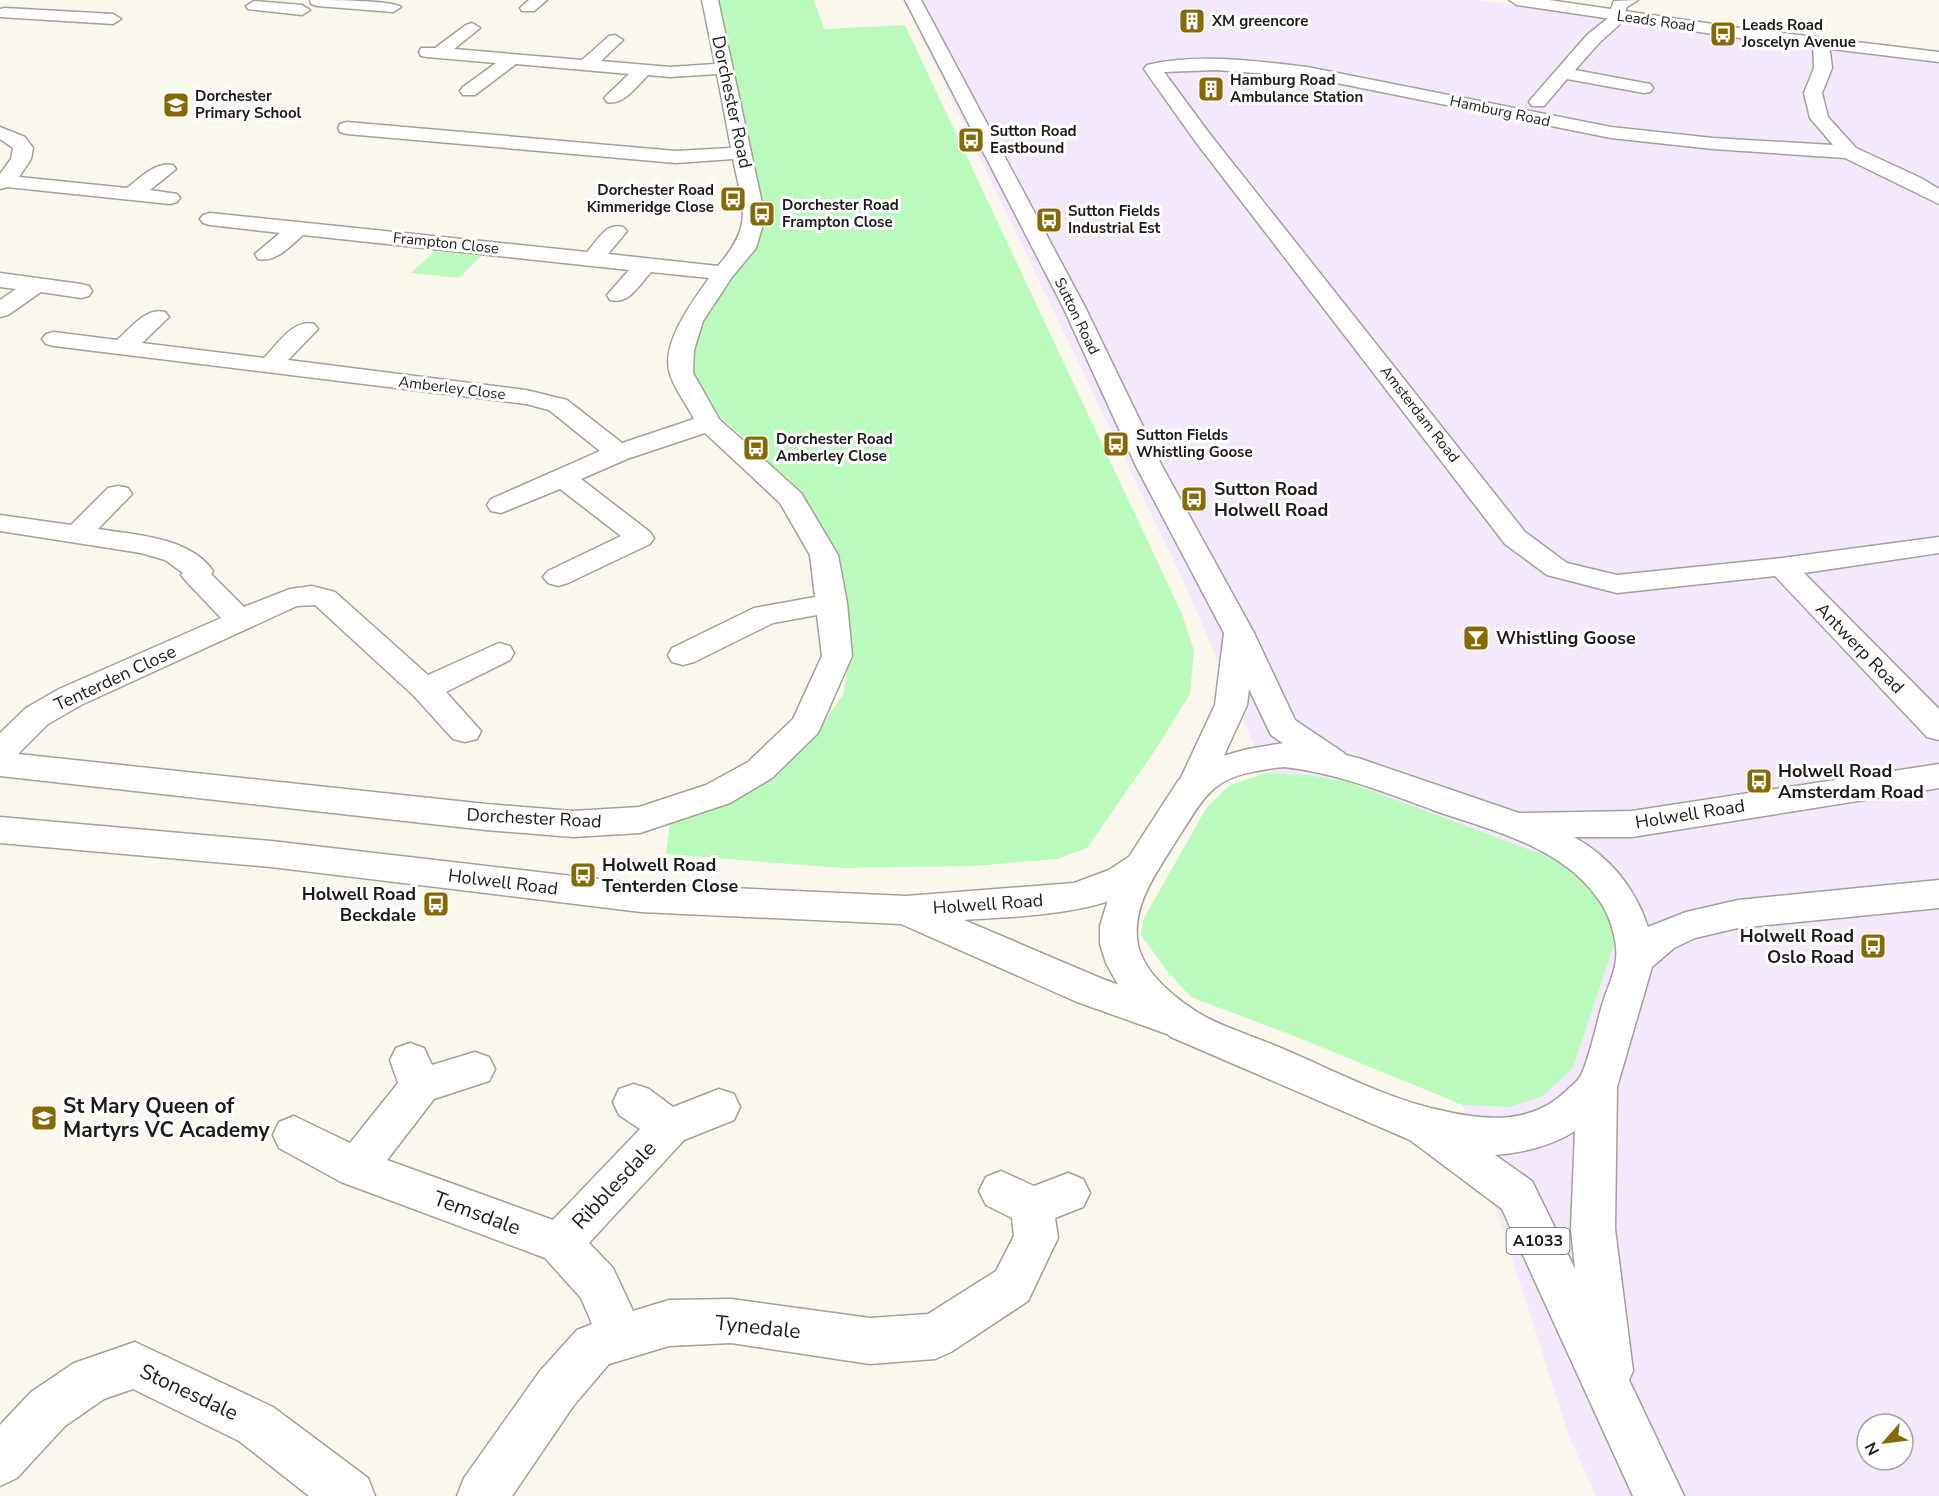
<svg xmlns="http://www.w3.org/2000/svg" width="1939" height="1496" viewBox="0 0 1939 1496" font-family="'Nunito Sans',sans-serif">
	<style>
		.industrial { fill: #f4e8fc; fill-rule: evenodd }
		.green { fill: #bbfabd }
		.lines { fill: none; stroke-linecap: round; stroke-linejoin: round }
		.minor-casing { stroke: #a3a098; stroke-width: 3 }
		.major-casing { stroke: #a3a098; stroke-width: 3 }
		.highway-casing { stroke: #a3a098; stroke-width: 3 }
		.minor { fill: #fff; fill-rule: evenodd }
		.major { fill: #fff; fill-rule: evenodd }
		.highway { fill: #fff; fill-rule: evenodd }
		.labels { text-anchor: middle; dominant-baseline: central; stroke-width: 6; stroke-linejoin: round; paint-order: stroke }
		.far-poi-label { font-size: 15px; font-weight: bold; fill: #1c1b18; stroke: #fff; text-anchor: start }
		.far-street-label { font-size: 15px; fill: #1c1b18; stroke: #fff }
		.shield { fill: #fff; stroke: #605f5d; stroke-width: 1.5 }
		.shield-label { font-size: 16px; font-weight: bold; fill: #1c1b18 }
		.street-label { font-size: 18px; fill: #1c1b18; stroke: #fff }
		.poi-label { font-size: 18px; font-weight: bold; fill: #1c1b18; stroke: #fff; text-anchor: start }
		.near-poi-label { font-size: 21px; font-weight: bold; fill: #1c1b18; stroke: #fff; text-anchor: start }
		.near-street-label { font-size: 21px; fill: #1c1b18; stroke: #fff }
	</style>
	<rect width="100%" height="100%" fill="#faf7ed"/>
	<path class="industrial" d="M904,0H1476L1939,61V1496H1596L1569,1436L1463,1105L1510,1107L1348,782L1309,775L1266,773L1184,582ZM1867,1424H1903V1460H1867Z"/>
	<path class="green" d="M716,0H814L824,29L905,25L1182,614L1194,651L1190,694L1158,746L1087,848L1057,859L974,866L841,868L666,854L670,822L791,758L823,723L843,695L852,642L842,587L803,501L761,454L710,407L695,385L689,364L695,327L752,250Z
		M435,251L481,256L459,278L411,273Z
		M1266,773L1309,775L1348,782L1562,862L1591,884L1607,908L1615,941L1573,1068L1543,1096L1510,1107L1463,1105L1299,1038L1191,997L1167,971L1141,935L1144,918L1207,807L1230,785Z"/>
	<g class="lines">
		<defs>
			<path id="minor" d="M310,0C327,0 391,0 401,7L393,12L317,6L311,4Z
				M529,0H547L534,11H522L520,8Z
				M702,0H718L765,217L756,248L732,277L703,321L694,350L693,373L719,419L801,493L838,555L847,603L852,656L818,733L772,778L730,803L640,833L573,837L486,830L0,776V733L26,708L59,689L221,618L186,581L181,575L183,573L165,560L141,553L0,531V515L71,525L108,488L118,486L128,488L132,494L98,529C135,535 190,537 213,571L211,574L244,607L290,589L312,586L335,592L428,675L499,643L510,646L514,653L510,660L446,692L481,731L477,739L465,742L453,739L414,696L315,605L297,606L81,705L48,724L18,754L486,804L573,811L639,807L706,785L748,762L793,719L822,656L817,615L773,623L694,662L683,665L672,662L668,655L672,648L754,608L815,597L810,555L780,503L705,433L627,459L581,479L650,532L654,538L650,544L568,583L558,586L548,583L543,577L548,571L621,536L560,489L501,513L491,511L487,505L491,499L600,451L549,410L526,404L54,346L46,344L42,339L46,334L54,332L117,340C131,328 146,307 165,312L169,317L142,343L264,358C278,344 293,319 314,324L318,329L288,360L526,390L567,400L622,443L694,419C687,405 675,390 670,374C660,344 693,301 709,278L651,272C639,285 629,305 610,300L607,295L629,270L303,235C290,246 276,263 258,259L255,254L280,233L210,225L203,223L200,219L203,215L210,213L587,252C598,240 606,222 623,227L627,231L608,254L718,266C754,224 743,209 733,159L676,163L347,134L340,132L338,128L340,124L347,122L676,151L731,148L717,74L670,77L648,75C637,86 623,106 607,102L604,98L629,74L516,64L475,95H463L460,91L463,87L496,63L427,57L421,56L419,52L421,48H435L466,25L472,23L480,28L454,49L582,60L609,36L615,35L623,40L601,61L670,67L715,64Z
				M905,0H921L1085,307L1162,466L1254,633L1295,720L1344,753L1349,761L1344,769L1332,773L1320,769L1271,735L1249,689L1247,705L1206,795L1194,798L1182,795L1177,786L1215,705L1224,633L1136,466L1063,307Z
				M1638,0L1627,7L1620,24L1599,43L1575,70L1650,84L1653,88L1650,92L1644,93L1567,79L1544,106H1532L1529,102L1532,98L1587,35L1607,19L1614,1Z
				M254,1L302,5L310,10L302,15L248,9L246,6Z
				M5,8L113,14L121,19L113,24L0,17V9Z
				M1821,39L1829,44L1832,68L1822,93L1828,117L1856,148L1921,178L1939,189V204L1845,158L1713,149L1611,138L1307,77L1216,70L1164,72L1209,133L1525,532L1567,563L1617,575L1782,558L1939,537V553L1804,573L1939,709V740L1927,737L1775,576L1617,593L1547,575L1505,544L1195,141L1144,69L1147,65C1198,53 1255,61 1307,67L1611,127L1713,138L1833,145L1810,118L1804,93L1814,68L1813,44Z
				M0,127L25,137L33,148L31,159L19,177L127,188C140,178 156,161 173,165L176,169L150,190L177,194L180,198L177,202L170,204L7,187L0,189V174L11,159L13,148L0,139Z
				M0,273L81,284L89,286L92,291L89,296L81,298L41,292L8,315L0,317V300L16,289L0,287Z
				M0,817L271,841L641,884L906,896L1074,883L1109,870L1130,856L1143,852L1156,856L1161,865C1133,916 1016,916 964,920L1105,980L1195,1011L1201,1023L1195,1035L1181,1039L1077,1002L901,924L641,912L271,867L0,843Z
				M410,1043L424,1048L432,1065L475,1052L489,1057L495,1069L489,1081L434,1099L387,1160L553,1220L640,1129L619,1115L613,1102L619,1089L634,1084L649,1089L673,1107L719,1089L734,1094L740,1107L734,1120L684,1140L589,1243L613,1268L633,1311L669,1300L731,1299L870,1318L928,1314L996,1271L1014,1236L1012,1218L986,1205L979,1191L986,1177L1001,1171L1034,1186L1068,1173L1083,1179L1090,1193L1083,1207L1055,1218L1058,1238L1028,1301L951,1352L935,1359L870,1364L731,1343L669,1346L609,1364L574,1405L512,1496H457L464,1478L540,1371L577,1330L592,1324L581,1298L545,1258L341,1182L279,1148L273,1135L279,1122L294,1116L350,1143L398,1083L390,1060L396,1048Z
				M135,1342L273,1407L368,1478L375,1496H309L239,1441L133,1389L104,1399L65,1426L17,1478L0,1486V1425L31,1392L74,1363Z"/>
			<path id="major" d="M1509,0H1549L1740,28L1939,52V62L1740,38L1517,5Z"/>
			<path id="highway" d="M1284,743L1326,750L1358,758L1519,813L1632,811L1939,764V788L1632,837H1574C1610,857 1635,888 1648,927L1686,912L1738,900L1939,880V908L1738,928L1695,938L1674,948L1652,967L1617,1087L1615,1229L1633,1371L1629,1380L1684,1496H1633L1502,1209L1410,1140L1171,1037L1130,1000L1117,983L1106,963L1100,944V926L1111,890L1125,863L1178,781L1191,770L1212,759L1248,749ZM1284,767C1337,773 1384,792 1433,810C1492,831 1564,846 1601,903C1610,917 1618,941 1616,959C1615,973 1607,989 1603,1002C1597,1021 1589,1061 1580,1077C1577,1082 1570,1087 1566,1091C1532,1124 1487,1121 1444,1111C1389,1100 1333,1070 1281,1048C1256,1037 1219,1026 1197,1012C1174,997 1144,973 1138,945C1131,910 1153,877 1171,849C1209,791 1208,775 1284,767ZM1575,1131L1571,1229L1575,1269L1532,1181L1495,1155C1522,1153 1551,1146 1575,1131Z"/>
		</defs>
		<use href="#minor" class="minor-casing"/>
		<use href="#major" class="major-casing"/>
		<use href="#highway" class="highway-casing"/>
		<use href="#minor" class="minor"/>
		<use href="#major" class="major"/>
		<use href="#highway" class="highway"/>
	</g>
	<defs>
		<symbol id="building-square" viewBox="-11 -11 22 22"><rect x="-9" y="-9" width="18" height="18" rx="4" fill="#866a05" stroke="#fff"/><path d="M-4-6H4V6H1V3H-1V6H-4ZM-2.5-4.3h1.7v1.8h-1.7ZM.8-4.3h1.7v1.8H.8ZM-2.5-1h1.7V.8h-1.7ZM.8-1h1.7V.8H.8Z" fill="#fff"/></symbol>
		<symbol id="bus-square" viewBox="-11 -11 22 22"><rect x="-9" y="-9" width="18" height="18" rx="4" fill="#866a05" stroke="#fff"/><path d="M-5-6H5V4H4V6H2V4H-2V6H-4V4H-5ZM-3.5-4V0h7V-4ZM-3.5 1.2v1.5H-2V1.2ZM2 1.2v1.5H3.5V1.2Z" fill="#fff"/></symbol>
		<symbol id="school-square" viewBox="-11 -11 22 22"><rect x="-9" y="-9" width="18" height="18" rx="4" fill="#866a05" stroke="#fff"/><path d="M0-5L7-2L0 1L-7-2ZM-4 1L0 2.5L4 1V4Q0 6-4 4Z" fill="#fff"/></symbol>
		<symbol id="bar-square" viewBox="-11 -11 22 22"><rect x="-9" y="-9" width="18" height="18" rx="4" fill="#866a05" stroke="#fff"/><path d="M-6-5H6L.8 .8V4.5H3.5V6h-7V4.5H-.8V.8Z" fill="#fff"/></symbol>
	</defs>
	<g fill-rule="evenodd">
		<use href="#building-square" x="1177" y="6" width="30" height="30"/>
		<use href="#bus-square" x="1708" y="19" width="30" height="30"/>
		<use href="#building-square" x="1196" y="74" width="30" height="30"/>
		<use href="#school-square" x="161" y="90" width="30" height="30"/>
		<use href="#bus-square" x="956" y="125" width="30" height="30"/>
		<use href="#bus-square" x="718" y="184" width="30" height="30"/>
		<use href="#bus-square" x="747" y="199" width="30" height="30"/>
		<use href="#bus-square" x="1034" y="205" width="30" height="30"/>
		<use href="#bus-square" x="1101" y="429" width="30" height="30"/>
		<use href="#bus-square" x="741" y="433" width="30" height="30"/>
		<use href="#bus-square" x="1179" y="484" width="30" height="30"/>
		<use href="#bar-square" x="1461" y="623" width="30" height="30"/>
		<use href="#bus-square" x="1744" y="766" width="30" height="30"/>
		<use href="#bus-square" x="568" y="860" width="30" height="30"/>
		<use href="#bus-square" x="421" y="889" width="30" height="30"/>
		<use href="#bus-square" x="1858" y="931" width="30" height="30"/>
		<use href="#school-square" x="29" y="1103" width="30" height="30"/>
	</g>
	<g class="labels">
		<g class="far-poi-label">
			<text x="1212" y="21">XM greencore</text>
			<text x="1742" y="25">Leads Road<tspan x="1742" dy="17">Joscelyn Avenue</tspan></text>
			<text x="1230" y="80">Hamburg Road<tspan x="1230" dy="17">Ambulance Station</tspan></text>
			<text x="195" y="96">Dorchester<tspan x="195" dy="17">Primary School</tspan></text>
			<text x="990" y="131">Sutton Road<tspan x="990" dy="17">Eastbound</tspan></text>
			<text x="714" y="190" text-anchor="end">Dorchester Road<tspan x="714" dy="17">Kimmeridge Close</tspan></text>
			<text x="782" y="205">Dorchester Road<tspan x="782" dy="17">Frampton Close</tspan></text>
			<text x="1068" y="211">Sutton Fields<tspan x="1068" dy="17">Industrial Est</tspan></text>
			<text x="1136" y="435">Sutton Fields<tspan x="1136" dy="17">Whistling Goose</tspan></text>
			<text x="776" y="439">Dorchester Road<tspan x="776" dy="17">Amberley Close</tspan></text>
		</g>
		<g class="far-street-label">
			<text transform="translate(1656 21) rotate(8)">Leads Road</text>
			<text transform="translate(1500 111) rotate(12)">Hamburg Road</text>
			<text transform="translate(446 243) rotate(6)">Frampton Close</text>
			<text transform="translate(1077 316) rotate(64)">Sutton Road</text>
			<text transform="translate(452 388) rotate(7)">Amberley Close</text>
			<text transform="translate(1420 414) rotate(52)">Amsterdam Road</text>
		</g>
		<rect class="shield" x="1506.5" y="1228" width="63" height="26" rx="4.5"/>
		<g class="shield-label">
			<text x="1538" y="1241">A1033</text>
		</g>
		<g class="street-label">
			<text transform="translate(732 102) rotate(78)">Dorchester Road</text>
			<text transform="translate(1860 648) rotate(46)">Antwerp Road</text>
			<text transform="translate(115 678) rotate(-25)">Tenterden Close</text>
			<text transform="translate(1690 814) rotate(-9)">Holwell Road</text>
			<text transform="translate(534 818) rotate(3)">Dorchester Road</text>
			<text transform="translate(503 882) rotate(7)">Holwell Road</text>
			<text transform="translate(988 904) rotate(-4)">Holwell Road</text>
		</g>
		<g class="poi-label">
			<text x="1214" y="489">Sutton Road<tspan x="1214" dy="21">Holwell Road</tspan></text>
			<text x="1496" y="638">Whistling Goose</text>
			<text x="1778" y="771">Holwell Road<tspan x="1778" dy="21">Amsterdam Road</tspan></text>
			<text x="602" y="865">Holwell Road<tspan x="602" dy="21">Tenterden Close</tspan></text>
			<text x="416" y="894" text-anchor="end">Holwell Road<tspan x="416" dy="21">Beckdale</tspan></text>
			<text x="1854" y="936" text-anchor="end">Holwell Road<tspan x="1854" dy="21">Oslo Road</tspan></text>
		</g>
		<g class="near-poi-label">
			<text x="63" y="1106">St Mary Queen of<tspan x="63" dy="24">Martyrs VC Academy</tspan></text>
		</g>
		<g class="near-street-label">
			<text transform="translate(614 1185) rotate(-47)">Ribblesdale</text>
			<text transform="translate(477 1213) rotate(20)">Temsdale</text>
			<text transform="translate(758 1327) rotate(6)">Tynedale</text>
			<text transform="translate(189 1392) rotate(25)">Stonesdale</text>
		</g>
	</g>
	<g transform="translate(1885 1442) rotate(242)"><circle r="28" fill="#ffffff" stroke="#a4a4a3" stroke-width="1.5"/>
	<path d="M0-4.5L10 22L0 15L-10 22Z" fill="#866a05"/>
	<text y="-9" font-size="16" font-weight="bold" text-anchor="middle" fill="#1c1b18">N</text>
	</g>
</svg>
